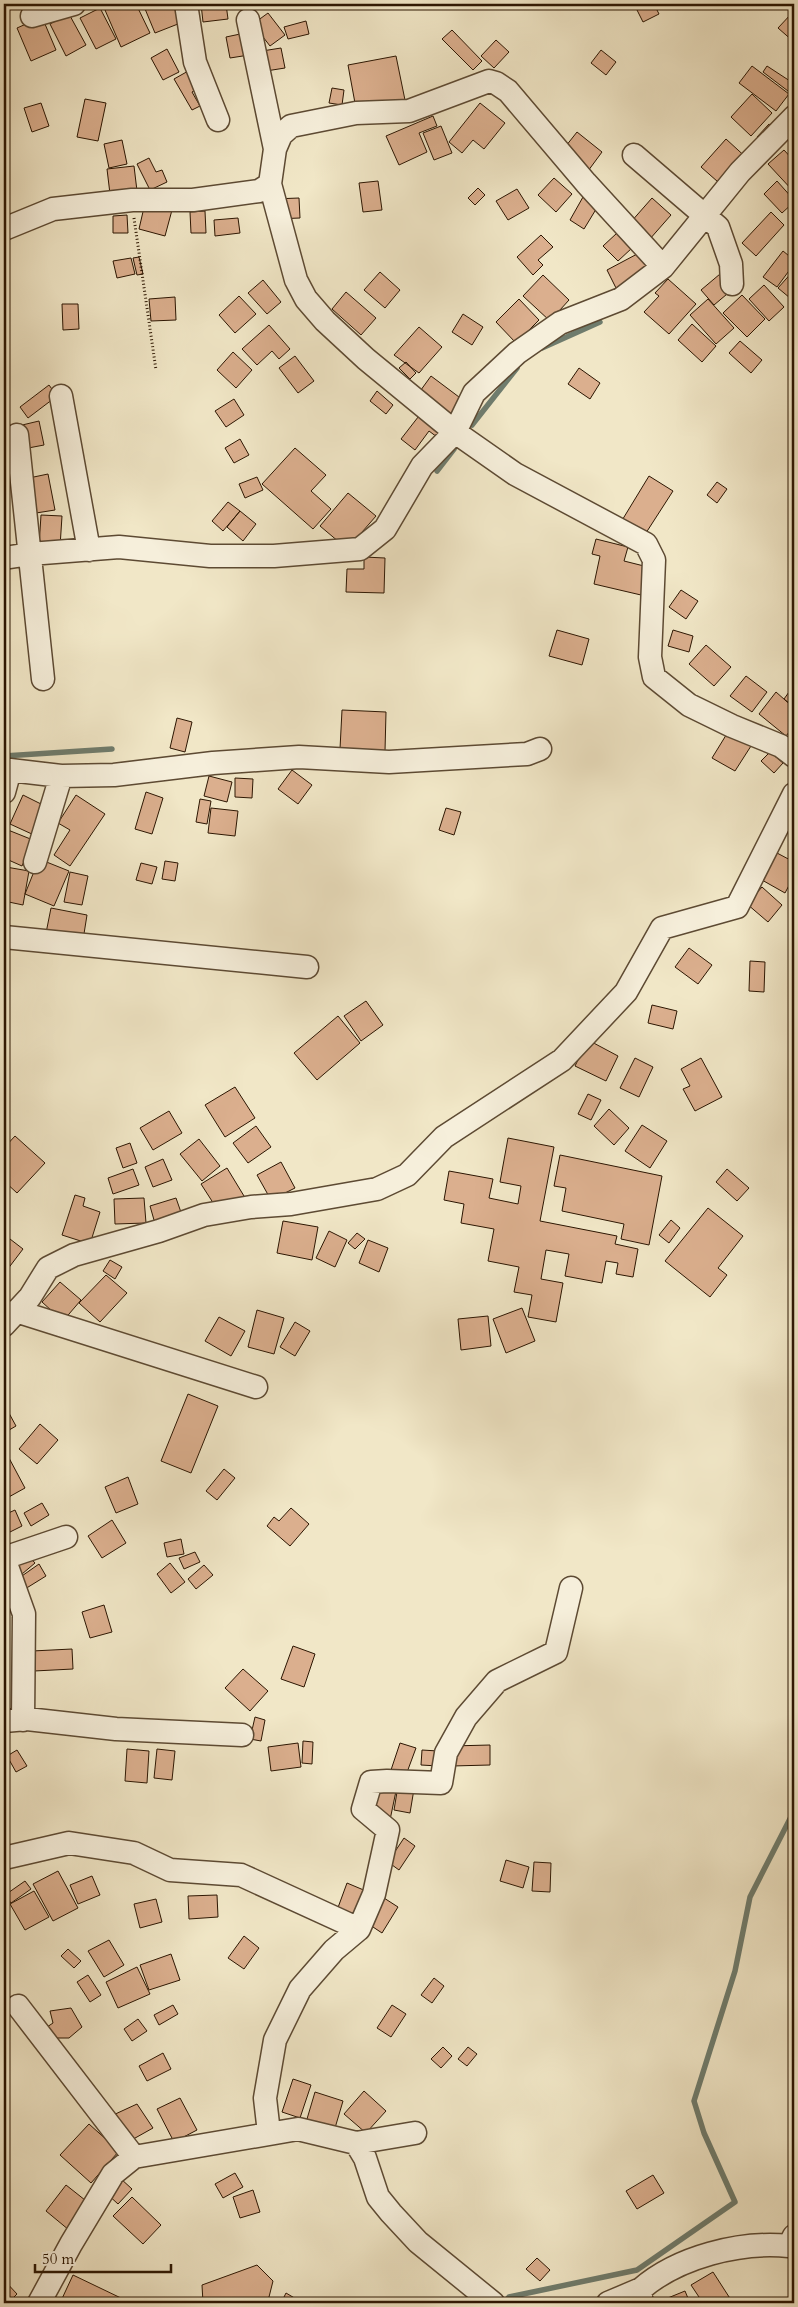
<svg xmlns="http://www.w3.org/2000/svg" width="798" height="2307" viewBox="0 0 798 2307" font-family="Cardo,serif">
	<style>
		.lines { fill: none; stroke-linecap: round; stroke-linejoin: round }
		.stream { stroke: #6f7c6d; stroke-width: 5.5 }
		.building { fill: #dbaf8e; stroke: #2c1602 }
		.minor-casing { stroke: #5d4a33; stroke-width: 25 }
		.path { stroke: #2c1602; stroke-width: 3; stroke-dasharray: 1 2.5; stroke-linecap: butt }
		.minor { stroke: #f6efdb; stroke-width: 22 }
	</style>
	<rect width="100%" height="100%" fill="#f1e7c7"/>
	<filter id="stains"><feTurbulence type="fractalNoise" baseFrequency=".004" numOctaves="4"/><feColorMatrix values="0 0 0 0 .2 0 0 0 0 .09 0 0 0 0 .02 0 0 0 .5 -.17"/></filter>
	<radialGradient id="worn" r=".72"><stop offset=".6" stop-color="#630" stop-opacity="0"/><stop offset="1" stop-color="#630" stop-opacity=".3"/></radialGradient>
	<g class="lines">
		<path class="stream" d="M542,348L600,322
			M472,425L517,368
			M437,471L454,449
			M4,756L112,749
			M504,2303L509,2297L637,2270L735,2202L704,2133L694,2101L735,1971L750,1897L794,1811"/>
	</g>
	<path class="building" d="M10,4H23L12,8Z
		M119,4H136L150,33L121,47L105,10Z
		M143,4H176L183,22L155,33Z
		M201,4H226L228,19L203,22Z
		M634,4H654L659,14L643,22Z
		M100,8L116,39L96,49L80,18Z
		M268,13L285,35L270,46L253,24Z
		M792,13L794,16V42L778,28Z
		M69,14L86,45L66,56L50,24Z
		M42,17L56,50L31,61L17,28Z
		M306,21L309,34L288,39L284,27Z
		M452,30L482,61L473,70L442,39Z
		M245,33L249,55L230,58L226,37Z
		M496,40L509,52L494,68L481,56Z
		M281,48L285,68L266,71L262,51Z
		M167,49L179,72L163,80L151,58Z
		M601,50L616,62L606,75L591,63Z
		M396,56L406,105L357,114L348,65Z
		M752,66L789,94L776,111L739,83Z
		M767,66L793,83L788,91L763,72Z
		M190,70L200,87L192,92L200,106L192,110L174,79Z
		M332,88L344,90L342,105L329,103Z
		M752,94L772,113L751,136L731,117Z
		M85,99L106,103L98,141L77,137Z
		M41,103L49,126L32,132L24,108Z
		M480,103L505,123L484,149L473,140L462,153L449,142Z
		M433,116L437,126L419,133L427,152L399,165L386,136Z
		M769,124L775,129L764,142L757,137Z
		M441,126L452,153L434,160L423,133Z
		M577,132L602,152L588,171L562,151Z
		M726,139L750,161L726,189L701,167Z
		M122,140L127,164L109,168L104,144Z
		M784,150L794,161V192L768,164Z
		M149,158L156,172L162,170L167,182L150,190L137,164Z
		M134,166L137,191L110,194L107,169Z
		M554,178L572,194L556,212L538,195Z
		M378,181L382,210L363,212L359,183Z
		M777,181L794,200V202L782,213L764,194Z
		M478,188L485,195L475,205L468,198Z
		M517,189L529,208L508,220L496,201Z
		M583,197L598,206L584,229L570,220Z
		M299,198L300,218L274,219L273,199Z
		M652,198L671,215L649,240L630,223Z
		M145,203L172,210L165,236L139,229Z
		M205,211L206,233H191L190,212Z
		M771,212L784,225L756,256L742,243Z
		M127,215L128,233H113V216Z
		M238,218L240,233L215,236L214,220Z
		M617,233L632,248L618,261L603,246Z
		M541,235L553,247L538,260L543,265L533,275L517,257Z
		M783,251L794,260V264L777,287L763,277Z
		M639,253L649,271L616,288L607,270Z
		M139,257L143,274L137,275L133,258Z
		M131,258L135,274L117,278L113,261Z
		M794,270V294L790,298L778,288Z
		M380,272L400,290L385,308L364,290Z
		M720,274L733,289L714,305L701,290Z
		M543,275L569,300L550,321L523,296Z
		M668,279L696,304L669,334L644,312L659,296L655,293Z
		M263,280L281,302L267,314L248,293Z
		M764,285L784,307L769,321L749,299Z
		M346,292L376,318L361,335L332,309Z
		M742,295L765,319L747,337L723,313Z
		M239,296L256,314L235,333L219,315Z
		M175,297L176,320L151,321L149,299Z
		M519,299L539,320L516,343L496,322Z
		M708,299L734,328L716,344L690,315Z
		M62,304H78L79,329L63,330Z
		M463,314L483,327L472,345L452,332Z
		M692,324L716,346L702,362L678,340Z
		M269,325L290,349L279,359L272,351L257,365L242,349Z
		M419,327L442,347L419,373L394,355Z
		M740,341L762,360L751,373L729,353Z
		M233,352L252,370L236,388L217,370Z
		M295,356L314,381L298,393L279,368Z
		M406,362L416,373L410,379L399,368Z
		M579,368L600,383L590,399L568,384Z
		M431,376L463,400L449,418L418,394Z
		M49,385L57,396L28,418L20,407Z
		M377,391L393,405L386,414L370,401Z
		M234,399L244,415L226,427L215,411Z
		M422,412L447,431L441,440L429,431L415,450L401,439Z
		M39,421L44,445L23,449L18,426Z
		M240,439L249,455L234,463L225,448Z
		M7,441L14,455L4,459V442Z
		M295,448L326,475L311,491L331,509L313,529L262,484Z
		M48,474L55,510L36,513L29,478Z
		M649,476L673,491L644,536L621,522Z
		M257,477L263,490L245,498L239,484Z
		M717,482L727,489L717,503L707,495Z
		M348,493L376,516L349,547L339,542L320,526Z
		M228,502L240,511L223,531L212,521Z
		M240,511L256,524L243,541L227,527Z
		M41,515L62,516L60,547L39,546Z
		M596,539L628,547L624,561L648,567L641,595L594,584L600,556L592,554Z
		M364,557L385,558L384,593L346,592L347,569H364Z
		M681,590L698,601L686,619L669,607Z
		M557,630L589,639L582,665L549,656Z
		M673,630L693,636L689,652L668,646Z
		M706,645L731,667L714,686L689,664Z
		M746,676L767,692L752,712L730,696Z
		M794,685V707L784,699Z
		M776,692L794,708V726L786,736L759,714Z
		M342,710L386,712L385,751L340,749Z
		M177,718L192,722L185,752L170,748Z
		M794,729V743L788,737Z
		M728,732L751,746L735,771L712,758Z
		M770,752L783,763L774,773L761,761Z
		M292,770L312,785L298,804L278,789Z
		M209,776L232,782L227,802L204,796Z
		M235,778L253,779L252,798L235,797Z
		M146,792L163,798L152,834L135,829Z
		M23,795L47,807L34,835L10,824Z
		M76,795L105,814L70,866L54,855L70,830L58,823Z
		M200,799L211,801L207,824L196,822Z
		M211,808L238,811L235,836L208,833Z
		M446,808L461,812L454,835L439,830Z
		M8,830L33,840L22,866L4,858V841Z
		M777,853L794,862V876L785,893L762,880Z
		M39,859L69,871L54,906L25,894Z
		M165,861L178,863L175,881L162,879Z
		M141,863L157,867L152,884L136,880Z
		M6,867L29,871L23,905L4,901Z
		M70,872L88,876L82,905L64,902Z
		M762,887L782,905L768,922L747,904Z
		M51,908L87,915L83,940L46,933Z
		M689,948L712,965L698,984L675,967Z
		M750,961L765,962L764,992L749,991Z
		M366,1001L383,1025L361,1041L344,1016Z
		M652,1005L677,1011L673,1029L648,1023Z
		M338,1016L360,1043L317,1080L294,1053Z
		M588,1040L618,1056L606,1081L575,1066Z
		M635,1058L653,1067L639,1097L620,1088Z
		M701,1058L722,1097L695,1111L683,1089L690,1086L681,1069Z
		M235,1087L255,1118L225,1137L205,1105Z
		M588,1094L601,1100L591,1120L578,1114Z
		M609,1109L629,1128L614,1145L594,1126Z
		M169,1111L182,1133L153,1150L140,1128Z
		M642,1125L667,1141L650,1168L625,1151Z
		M256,1126L271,1147L248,1163L233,1143Z
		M15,1136L45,1163L17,1193L4,1181V1148Z
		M508,1138L554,1147L540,1221L617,1236L615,1244L638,1249L633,1277L616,1274L618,1263L606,1261L602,1283L565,1276L569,1254L546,1250L541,1279L563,1283L556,1322L528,1317L532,1295L514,1292L519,1267L488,1261L494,1229L461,1223L464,1204L444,1200L449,1171L493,1179L489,1198L518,1204L521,1186L500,1182Z
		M199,1139L220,1166L202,1181L180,1154Z
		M130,1143L137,1163L123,1168L116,1148Z
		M560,1155L662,1176L649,1245L621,1239L624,1224L562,1211L566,1188L554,1186Z
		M163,1159L172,1180L153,1187L145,1167Z
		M281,1162L295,1188L271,1200L257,1175Z
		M227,1168L244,1196L219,1212L201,1184Z
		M133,1169L139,1185L113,1194L108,1178Z
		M727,1169L749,1188L737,1201L716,1182Z
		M75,1195L85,1198L83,1206L100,1212L90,1244L62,1235Z
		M144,1198L146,1223L115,1224L114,1199Z
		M176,1198L183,1218L156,1227L150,1206Z
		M708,1208L743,1236L718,1268L727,1275L710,1297L665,1261Z
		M671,1220L680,1228L669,1243L659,1235Z
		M283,1221L318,1227L312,1260L277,1253Z
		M329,1231L347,1240L335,1267L316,1258Z
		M357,1233L365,1239L355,1249L348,1243Z
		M10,1239L23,1249L4,1274V1247Z
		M368,1240L388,1248L379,1272L359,1263Z
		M110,1260L122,1267L115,1279L103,1271Z
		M106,1275L127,1293L100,1322L79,1303Z
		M60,1282L81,1300L63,1321L42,1302Z
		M522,1308L535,1341L506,1353L493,1319Z
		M257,1310L284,1318L274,1354L248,1347Z
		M488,1316L491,1346L461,1350L458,1319Z
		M219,1317L245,1331L231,1356L205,1341Z
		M295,1322L310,1331L295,1356L280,1347Z
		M188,1394L218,1406L191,1473L161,1461Z
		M4,1404L16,1426L4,1433Z
		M40,1424L58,1440L37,1464L19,1449Z
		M9,1458L25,1488L7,1498L4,1491V1461Z
		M224,1469L235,1478L217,1500L206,1491Z
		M128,1477L138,1504L116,1513L105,1487Z
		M42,1503L49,1515L31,1526L24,1513Z
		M291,1508L309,1524L290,1546L267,1526L274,1517L279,1521Z
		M15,1510L22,1526L4,1535V1515Z
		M112,1520L126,1543L102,1558L88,1536Z
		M181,1539L184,1554L167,1557L164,1543Z
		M195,1552L200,1562L184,1569L179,1558Z
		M26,1553L35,1563L22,1574L14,1564Z
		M170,1563L185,1582L171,1593L157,1574Z
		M39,1564L46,1576L25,1589L19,1578Z
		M204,1565L213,1575L196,1589L188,1579Z
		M104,1605L112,1632L90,1638L82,1612Z
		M293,1646L315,1654L304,1687L281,1679Z
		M72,1649L73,1669L34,1671L32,1651Z
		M243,1669L268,1691L250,1711L225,1688Z
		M255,1717L265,1720L261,1741L250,1739Z
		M4,1734H8L4,1774Z
		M303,1741L313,1742L312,1764L302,1763Z
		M298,1743L301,1767L271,1771L268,1747Z
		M400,1743L416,1748L406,1775L391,1770Z
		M490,1745V1765L452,1766L451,1746Z
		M127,1749L149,1751L147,1783L125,1781Z
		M157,1749L175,1751L172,1780L154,1778Z
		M17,1750L27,1766L16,1772L7,1756Z
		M422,1750L438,1751V1766L421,1765Z
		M398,1786L414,1789L410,1813L394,1810Z
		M376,1787L396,1791L390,1820L370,1816Z
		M404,1838L415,1846L399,1870L388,1862Z
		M506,1860L529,1867L523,1888L500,1881Z
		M534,1862L551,1863L550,1892L532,1891Z
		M58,1871L78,1908L53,1921L33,1884Z
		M92,1876L100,1895L78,1904L70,1885Z
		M25,1881L31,1889L11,1903L5,1895Z
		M347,1883L366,1891L355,1920L336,1913Z
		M34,1891L49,1917L25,1930L10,1904Z
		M217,1895L218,1917L189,1919L188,1896Z
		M384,1898L398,1907L382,1933L367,1923Z
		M156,1899L162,1922L140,1928L134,1904Z
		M244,1936L259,1948L244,1969L228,1958Z
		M109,1940L124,1965L104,1977L88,1951Z
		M68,1949L81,1961L74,1968L61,1956Z
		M171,1954L180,1980L149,1990L140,1965Z
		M137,1967L150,1994L118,2008L106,1982Z
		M88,1975L101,1995L90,2002L77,1982Z
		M434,1978L444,1986L432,2003L421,1995Z
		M173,2005L178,2014L159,2025L154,2015Z
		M392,2005L406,2014L391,2037L377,2028Z
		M71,2008L82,2027L69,2038H54L47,2027L53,2023L50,2011Z
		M138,2019L147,2031L132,2041L124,2029Z
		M443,2047L452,2056L441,2068L431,2059Z
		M468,2047L477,2054L467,2066L458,2059Z
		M163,2053L171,2069L147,2081L139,2066Z
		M293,2079L311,2085L300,2118L282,2112Z
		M364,2091L386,2111L366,2133L344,2114Z
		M315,2092L343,2101L335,2128L307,2119Z
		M180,2098L197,2130L174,2142L157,2109Z
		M137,2104L153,2128L128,2142L111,2116Z
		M89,2124L119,2151L91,2183L60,2155Z
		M235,2173L243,2187L223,2198L215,2184Z
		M653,2175L664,2193L637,2209L626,2191Z
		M120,2178L132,2189L118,2204L106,2193Z
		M66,2185L90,2204L69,2230L46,2211Z
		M253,2190L260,2212L240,2218L233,2197Z
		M132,2197L161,2225L143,2244L113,2216Z
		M537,2258L550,2270L540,2281L526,2269Z
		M257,2265L273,2281L269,2297L262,2303H203L202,2285Z
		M713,2272L733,2303H703L691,2285Z
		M73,2275L123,2299L120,2303H60Z
		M4,2280L17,2294L8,2303H4Z
		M685,2291L690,2303H658V2302Z
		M286,2293L303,2303H281Z"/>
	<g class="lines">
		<defs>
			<path id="minor" d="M186,4L195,62L218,120
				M32,16L74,4
				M248,20L275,149
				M634,155L718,227L731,264L732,284
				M270,184L296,280L306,299L325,321L366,359L455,432L515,474L646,544L654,560L650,657L654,677L689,705L732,726L781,746L794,756
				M4,229L53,209L132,200H193L259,191L270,184L275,149L281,135L291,126L356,113L409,111L489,81L496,83L508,91L586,183L663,267
				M61,396L89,550
				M17,435L43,679
				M4,558L30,554L119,547L210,556H274L360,549L385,529L422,466L455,432L474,393L517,353L560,323L621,299L663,267L740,172L794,117
				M4,769L10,770L4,792
				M10,770L61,776L114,775L213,763L299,757L389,762L527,754L540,749
				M35,862L61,776
				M4,937L307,967
				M16,1311L256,1387
				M4,1325L30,1297L48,1268L74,1255L159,1231L204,1215L251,1207L291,1204L377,1189L407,1175L444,1137L562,1060L626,992L662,928L737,907L794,794
				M4,1558L24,1614L23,1720
				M4,1558L66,1537
				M4,1721L27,1719L116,1729L242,1735
				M4,1858L69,1843L134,1853L170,1870L241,1875L359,1929
				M18,2006L134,2157
				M269,2133L265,2098L275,2040L300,1989L334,1950L359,1929L374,1894L388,1830L363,1809L371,1782L387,1781L441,1783L446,1753L466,1717L497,1681L556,1652L571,1588
				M356,2143L415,2133
				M641,2289C678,2257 740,2241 789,2246L794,2236
				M39,2303L71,2244L113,2174L134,2157L298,2129L356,2143L365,2158L378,2197L391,2213L418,2242L493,2303
				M608,2303L641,2289V2303"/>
		</defs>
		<use href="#minor" class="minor-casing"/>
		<path class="path" d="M134,218L156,370"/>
		<use href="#minor" class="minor"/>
	</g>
	<rect width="798" height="2307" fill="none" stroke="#f1e7c7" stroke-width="20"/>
	<rect x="5" y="5" width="788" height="2297" fill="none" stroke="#2c1602" stroke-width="2.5"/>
	<rect x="10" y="10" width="778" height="2287" fill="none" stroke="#2c1602"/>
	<path d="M35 2264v8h136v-8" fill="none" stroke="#2c1602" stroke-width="2.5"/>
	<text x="42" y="2264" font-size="15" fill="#2c1602" stroke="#f6efdb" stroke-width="4" paint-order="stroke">50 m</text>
	<rect width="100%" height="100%" filter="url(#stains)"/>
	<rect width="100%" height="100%" fill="url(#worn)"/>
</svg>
